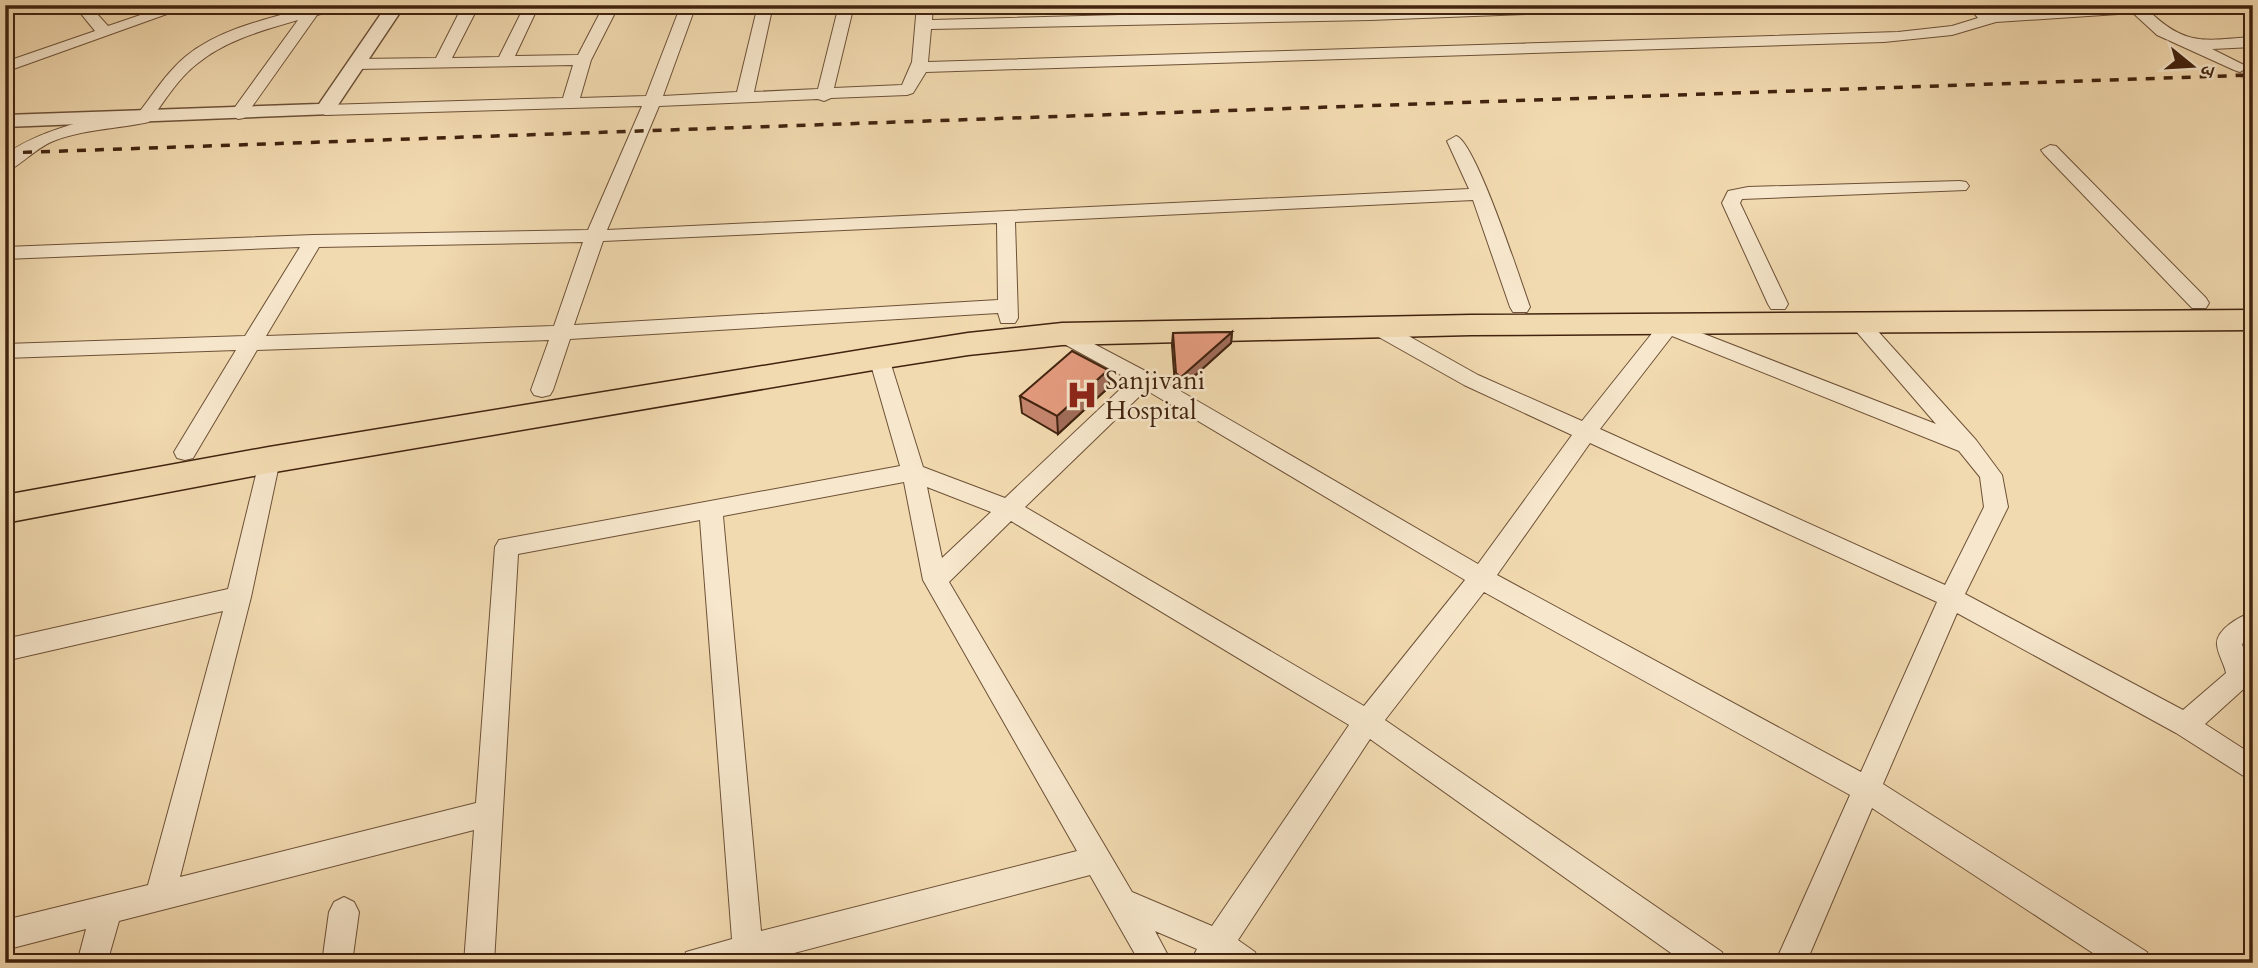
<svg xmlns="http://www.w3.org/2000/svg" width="2258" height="968" viewBox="0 0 2258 968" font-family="Cardo,'Noto Serif Devanagari',serif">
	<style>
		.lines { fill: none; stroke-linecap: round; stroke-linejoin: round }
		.minor-tunnel { stroke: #cfb590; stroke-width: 17; stroke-dasharray: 17 9; stroke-linecap: butt }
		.minor-casing { stroke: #6d5137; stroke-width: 2 }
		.tertiary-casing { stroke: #6d5137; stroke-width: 3 }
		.primary-casing { stroke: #41230f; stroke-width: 3 }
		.minor { fill: #f7e7cc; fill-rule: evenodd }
		.tertiary { fill: #f7e7cc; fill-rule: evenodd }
		.primary { fill: #f2dab0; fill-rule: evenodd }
		.rail { stroke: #41230f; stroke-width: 3.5; stroke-dasharray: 9 9; stroke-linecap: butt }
		.wall { fill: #c6866e; stroke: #41230f; stroke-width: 2 }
		.shaded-wall { fill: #a16d5a; stroke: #41230f; stroke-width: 2 }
		.building { fill: #e69c80; stroke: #41230f; stroke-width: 2 }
		.labels { text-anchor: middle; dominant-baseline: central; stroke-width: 5; stroke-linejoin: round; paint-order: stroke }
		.poi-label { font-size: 26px; fill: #41230f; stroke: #f7e7cc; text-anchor: start }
	</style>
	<rect width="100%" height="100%" fill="#f2dab0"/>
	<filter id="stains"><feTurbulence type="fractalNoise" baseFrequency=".00286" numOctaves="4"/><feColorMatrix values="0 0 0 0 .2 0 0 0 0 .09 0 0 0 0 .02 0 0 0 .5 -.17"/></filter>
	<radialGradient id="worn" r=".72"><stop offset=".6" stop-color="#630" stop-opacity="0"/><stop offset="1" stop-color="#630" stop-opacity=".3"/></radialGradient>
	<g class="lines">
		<path class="minor-tunnel" d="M2240,67L2253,76"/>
		<defs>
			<path id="minor" d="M74,5H89L108,26L170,5H192L5,72V62L95,31Z
				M319,5H345L343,8L317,15L244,118L238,119L230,114L298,20C264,30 226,40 198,63C178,78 164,102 149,122C118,129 82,129 51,142C35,149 15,170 5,172V156C26,135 108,110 137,115C152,96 166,73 185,57C221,27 275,17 319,5Z
				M463,5H539L515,56L578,55L604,5H619L591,60L580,98L646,96L681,5H696L663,96L737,92L758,5H773L754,92L818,89L839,5H854L834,88L902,85L912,62L917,5H933L932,20L1506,5H1639L1632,10L1370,20L931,29L928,62L1898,32L1952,26L1978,18L1967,5H1983L1989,11L2001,13L2112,5H2253V8L2248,10L2150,12C2187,47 2205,40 2253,37V47L2212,49L2248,67L2240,72L2234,70L2157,35L2133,13L1996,22L1952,35L1884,42L926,72L913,93L907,95L831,98L824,101L818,99L659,106L607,230L1469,189L1447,141L1456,136C1475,140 1521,282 1530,307L1527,312H1513L1510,307L1473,200L1015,222L1018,318L1015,323H1001L998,313L570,339L553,390L550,395L542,397L534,395L531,390L549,340L257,350L193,458L185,460L177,458L174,452L236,350L5,358V344L245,336L300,247L5,259V247L313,235L588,230L642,106L325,115L317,110L325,105L563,98L573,65L357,69L349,64L357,59L436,58ZM476,11H522L499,57L452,58ZM997,223L998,300L574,325L603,241ZM583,242L554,326L266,336L319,247Z
				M2050,145L2056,146L2206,298L2209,303L2206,308H2192L2044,154L2041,150Z
				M1960,181L1966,182L1969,186L1966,190L1742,199L1740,203L1788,304L1785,309H1771L1768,304L1722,203L1728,191L1748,187Z
				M1672,316L1679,318L1681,325L1936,424L1849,323L1852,318H1866L1976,440L2002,475L2008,507L1965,594L2183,710L2226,673C2224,663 2218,655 2217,645C2215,630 2240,616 2253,612V636L2242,644L2252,677L2248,685L2205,724L2253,755V782L2176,733L1957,613L1883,784L2147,952L2151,963H2108L1872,808L1806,963H1775L1850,795L1484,592L1385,720L1722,952L1726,963H1685L1370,739L1238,940L1255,952L1259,963H1190L1197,949L1155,931L1172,963H1140L1090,875L756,963H682L686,952L732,939L700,520L518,554L494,963H464L474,830L119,921L107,963H77L86,929L5,950V920L148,885L223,611L5,661V639L228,589L261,454L269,452L277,454L280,460L251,597L180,877L476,803L495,547L499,540L900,466L869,358L872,353H886L889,358L923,467L1005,498L1130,380L1055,339L1052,334L1055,329L1062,327L1151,374L1478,564L1572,435L1464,385L1368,331L1365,326L1368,321H1382L1478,375L1582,421L1661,322ZM1672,336L1959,451L1980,477L1984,507L1945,585L1600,429ZM1146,390L1465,580L1364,706L1025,507ZM1590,443L1937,602L1861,772L1497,575ZM904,482L923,580L1077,851L761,931L723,516ZM927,487L991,512L942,558ZM1011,521L1349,725L1212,926L1132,892L949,582Z
				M344,897L354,902L359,912L352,963H322L329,912L334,902Z"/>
			<path id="tertiary" d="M387,5H405L332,114L5,127V115L319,104Z"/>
			<path id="primary" d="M2253,310V330L1471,335L1062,345L968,355L879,369L269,473L5,523V495L269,447L879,347L968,333L1062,323L1471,315Z"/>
		</defs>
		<use href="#minor" class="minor-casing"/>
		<use href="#tertiary" class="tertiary-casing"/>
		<use href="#primary" class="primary-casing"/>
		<use href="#minor" class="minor"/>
		<use href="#tertiary" class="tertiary"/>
		<use href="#primary" class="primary"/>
		<path class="rail" d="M5,153L2253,75"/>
	</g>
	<path class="wall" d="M1232,332L1231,343L1181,388L1175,385L1172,345L1173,333Z
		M1108,370L1109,387L1058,434L1022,413L1020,396Z"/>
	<path class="shaded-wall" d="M1232,332L1231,343L1181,388V377Z
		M1108,370L1109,387L1058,434L1057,416Z"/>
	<path class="building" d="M1232,332L1181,377L1176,373L1173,333Z
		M1072,351L1108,370L1057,416L1020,396Z"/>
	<defs>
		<symbol id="hospital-bare" viewBox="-9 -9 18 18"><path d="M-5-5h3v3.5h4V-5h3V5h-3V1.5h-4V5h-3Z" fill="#8f2418" stroke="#f7e7cc" stroke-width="2.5" paint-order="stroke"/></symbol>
	</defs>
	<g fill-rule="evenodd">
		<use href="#hospital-bare" x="1060" y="373" width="44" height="44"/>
	</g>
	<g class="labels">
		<g class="poi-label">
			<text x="1105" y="380">Sanjivani<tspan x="1105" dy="30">Hospital</tspan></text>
		</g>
	</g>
	<rect width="2258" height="968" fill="none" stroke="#f2dab0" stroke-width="28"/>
	<rect x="7" y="7" width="2244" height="954" fill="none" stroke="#41230f" stroke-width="3.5"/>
	<rect x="14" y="14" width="2230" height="940" fill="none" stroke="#41230f" stroke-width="2"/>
	<g transform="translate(2192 66) rotate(108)" stroke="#f7e7cc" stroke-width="5" paint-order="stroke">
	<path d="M0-5L12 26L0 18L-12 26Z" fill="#41230f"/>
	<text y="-10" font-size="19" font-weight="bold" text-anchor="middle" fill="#41230f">उ</text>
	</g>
	<rect width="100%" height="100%" filter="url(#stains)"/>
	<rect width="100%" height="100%" fill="url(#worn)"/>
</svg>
